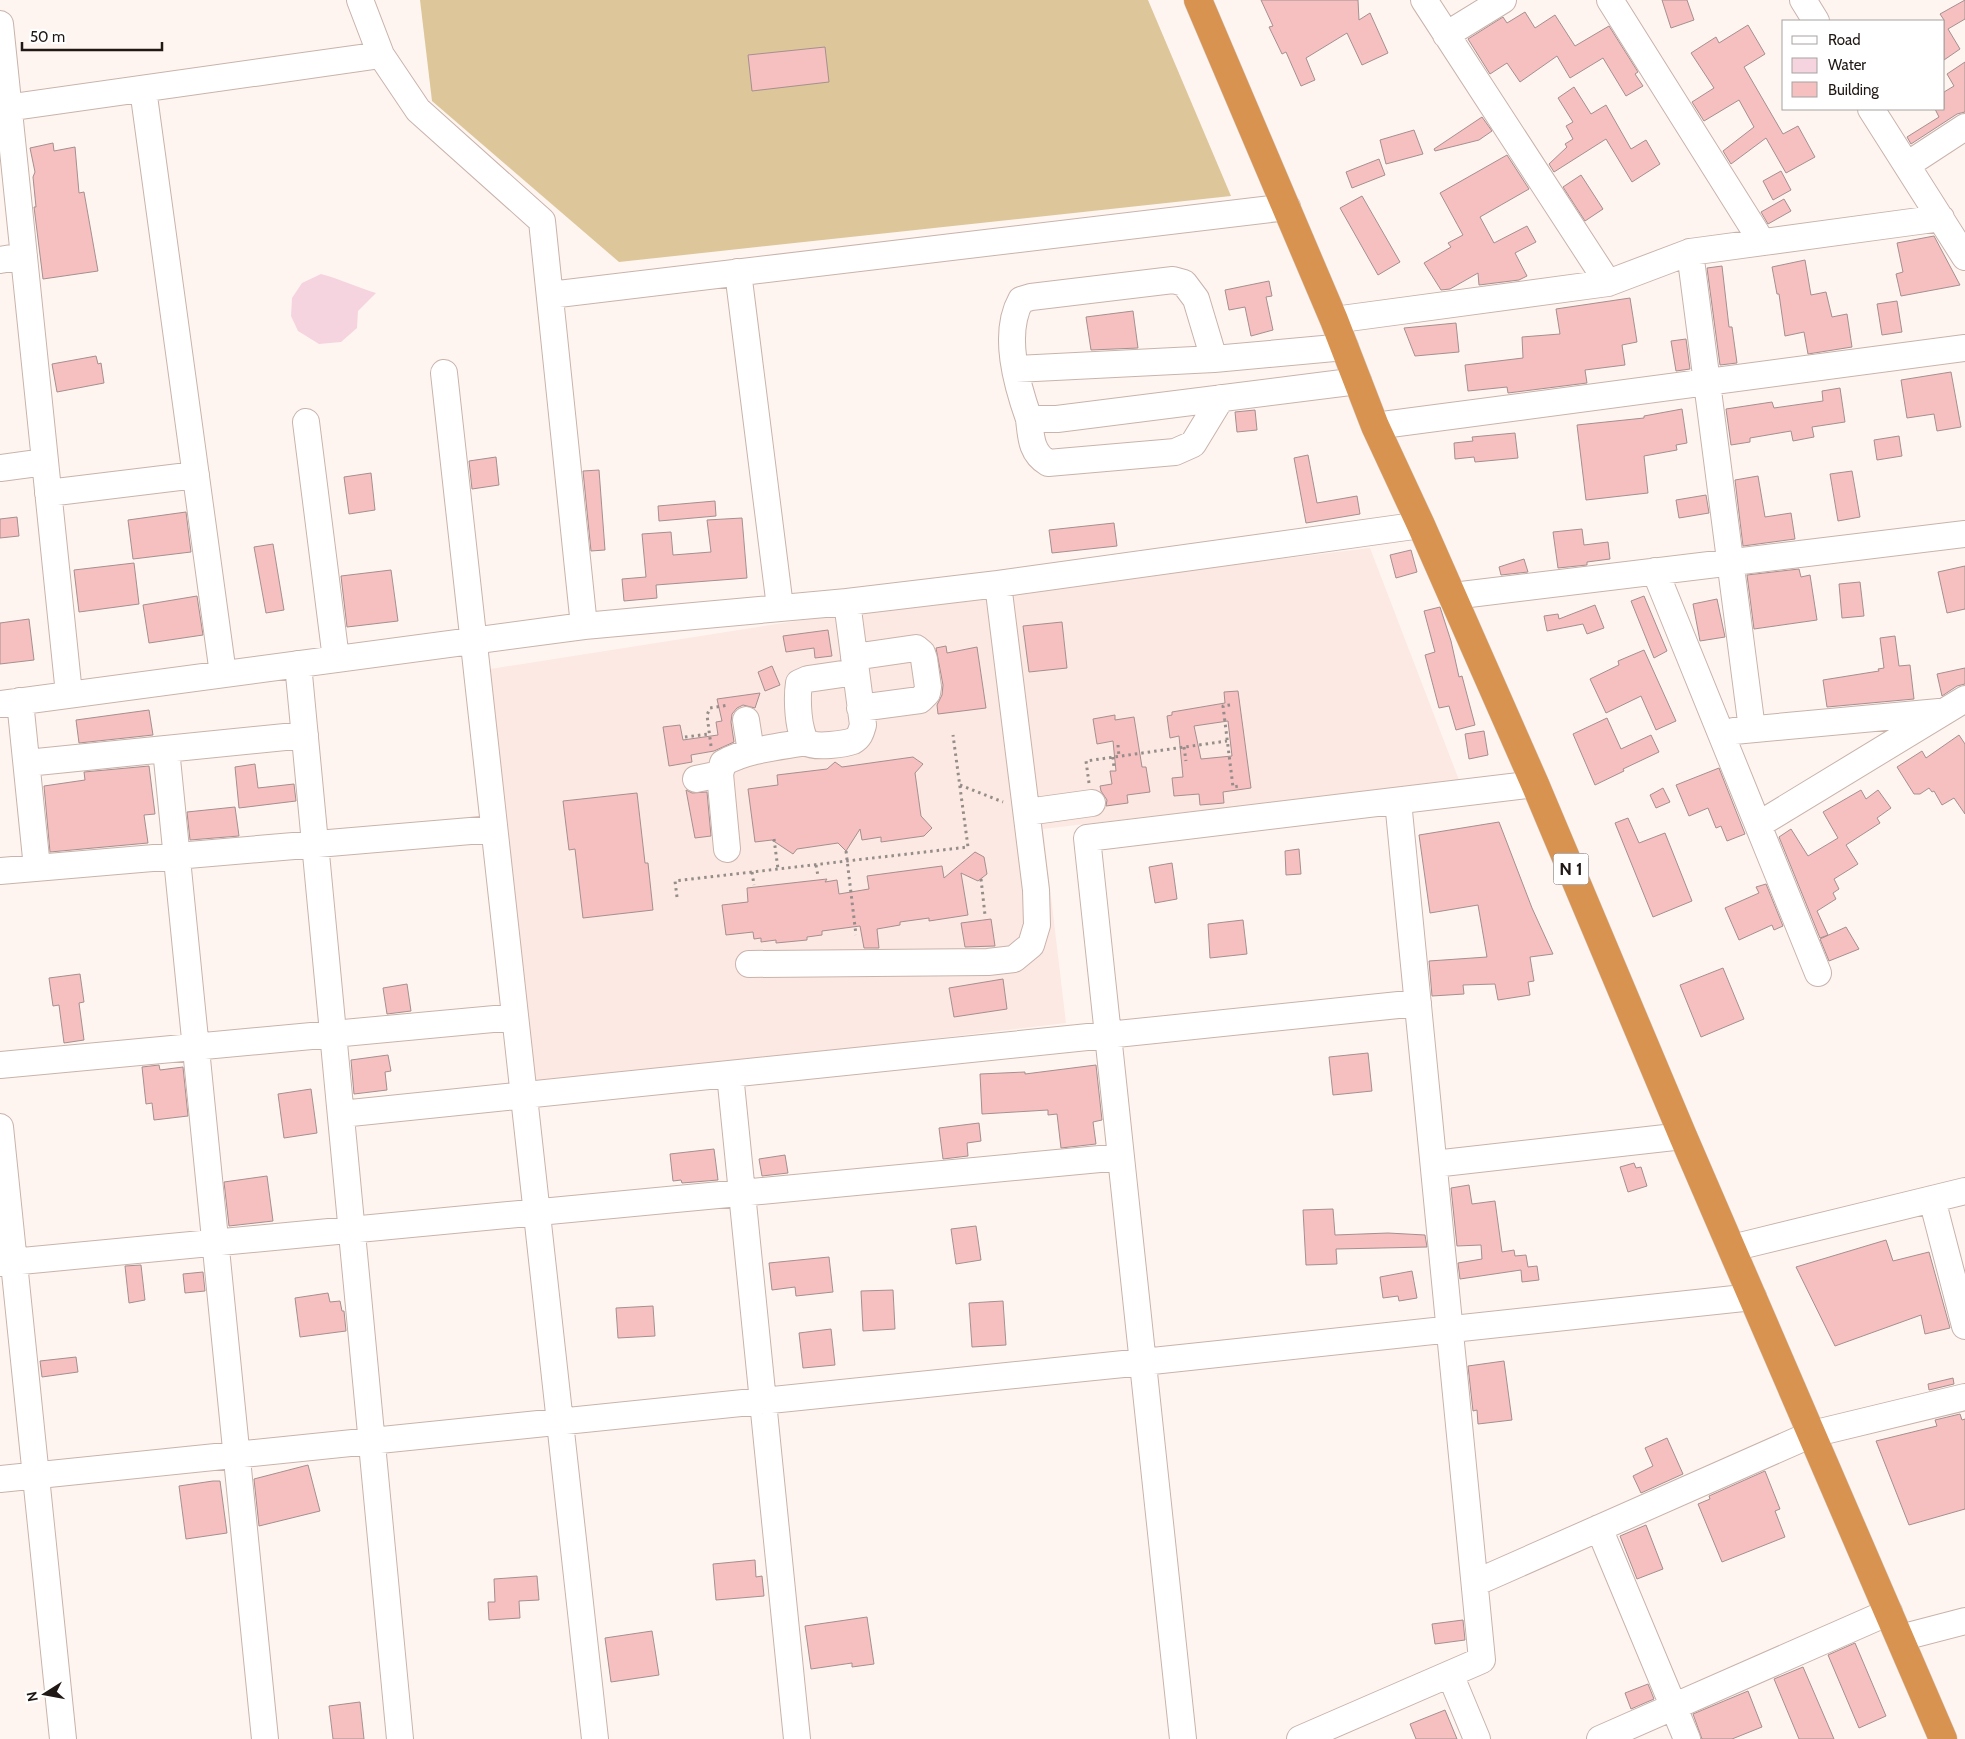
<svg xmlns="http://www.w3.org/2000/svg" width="1965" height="1739" viewBox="0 0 1965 1739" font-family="Cabin,sans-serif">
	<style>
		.built { fill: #fce9e3 }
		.pitch { fill: #ddc79a }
		.water { fill: #f6d4df }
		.building { fill: #f6bfc0; stroke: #a68f8f; fill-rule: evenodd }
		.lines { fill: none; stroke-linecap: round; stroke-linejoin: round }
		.minor-casing { stroke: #c9b3ab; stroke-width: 28 }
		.highway-casing { stroke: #d7d5d5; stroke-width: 29 }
		.path { stroke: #958d89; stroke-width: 3; stroke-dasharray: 2.5 4; stroke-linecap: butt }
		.minor { stroke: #fff; stroke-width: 26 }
		.highway { stroke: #d99350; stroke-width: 28 }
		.labels { text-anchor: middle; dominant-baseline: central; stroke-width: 4.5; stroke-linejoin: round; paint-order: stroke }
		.shield { fill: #fff; stroke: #635d5b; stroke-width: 1 }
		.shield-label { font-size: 18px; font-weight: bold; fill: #201815 }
	</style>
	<rect width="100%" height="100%" fill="#fef5f1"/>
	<path class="built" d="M1370,548L1459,780L1043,829L1066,1023L534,1086L490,669L860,611Z"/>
	<path class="pitch" d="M420,0H1148L1231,196L619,262L432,101Z"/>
	<path class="water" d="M321,274C340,279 357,287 376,293L358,311L357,328L341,342L319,344L298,331L291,316L292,298L302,283Z"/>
	<path class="building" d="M1261,0H1358L1359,20L1370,13L1388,53L1362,65L1347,33L1306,58L1315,80L1301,86L1286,52L1282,54L1269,27L1273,26Z
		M1662,0H1687L1694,20L1671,28Z
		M1965,0V19L1948,29L1960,49L1944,60V20L1940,14Z
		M1525,12L1535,28L1555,15L1575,46L1609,26L1638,72L1635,74L1643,86L1626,96L1603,58L1570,78L1557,56L1520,82L1507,63L1490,74L1468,39L1503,17L1507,23Z
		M1748,25L1765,54L1744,67L1783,134L1798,126L1815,157L1786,173L1766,138L1731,164L1723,151L1754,127L1739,100L1704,121L1692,102L1714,88L1691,53L1716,37L1719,43Z
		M825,47L829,82L752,91L748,55Z
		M1965,62V112L1957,114L1911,144L1907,137L1939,117L1935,109H1944V92L1954,86L1947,74Z
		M1574,87L1591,114L1606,105L1631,149L1646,140L1660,164L1632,182L1606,139L1554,172L1549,164L1567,147L1565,144L1573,139L1566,126L1573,122L1558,98Z
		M1482,117L1492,131L1479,140L1435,151L1434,149Z
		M1414,130L1423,154L1386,164L1380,140Z
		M53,143L54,151L75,147L79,193L84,192L98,271L43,279L34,207H36L33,177L35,172L30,148Z
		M1507,155L1529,189L1480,217L1494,243L1527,226L1536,242L1515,253L1527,276L1519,280L1479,285L1478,273L1450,289L1441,290L1424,263L1451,247L1448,243L1463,235L1440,193Z
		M1379,159L1385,175L1352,188L1346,172Z
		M1781,171L1791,190L1773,200L1763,181Z
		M1581,175L1603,209L1585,221L1563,187Z
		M1362,196L1400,262L1378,275L1340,208Z
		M1784,199L1791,211L1768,224L1761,212Z
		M1934,236L1960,285L1901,296L1896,274L1903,272L1897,243Z
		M1805,260L1811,295L1826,292L1832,317L1847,314L1852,347L1808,354L1804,332L1785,336L1779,294H1777L1772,267Z
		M1722,266L1729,327H1732L1737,363L1720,365L1707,268Z
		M1269,281L1272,296L1266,297L1273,330L1251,336L1245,307L1229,310L1225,290Z
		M1630,298L1637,342L1622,345L1625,365L1585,370L1587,383L1508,393L1507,387L1468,391L1465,365L1523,358L1522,337L1560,334L1556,309Z
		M1897,301L1902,332L1882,335L1877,304Z
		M1133,311L1138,348L1091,350L1086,317Z
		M1456,323L1459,352L1415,356L1404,328Z
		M1686,339L1690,369L1676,371L1671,341Z
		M96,356L98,364L101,363L104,383L57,392L52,364Z
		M1951,372L1961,427L1937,431L1934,414L1907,418L1901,380Z
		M1840,388L1845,422L1812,427L1814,437L1793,441L1791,431L1750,438V442L1731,445L1726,409L1772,402L1774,408L1823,401L1822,391Z
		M1682,409L1687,443L1676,445L1677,450L1644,456L1648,493L1586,500L1577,425L1644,418V416Z
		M1255,410L1257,430L1237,432L1235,412Z
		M1515,433L1518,458L1475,462L1474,457L1455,459L1454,443L1473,441L1472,437Z
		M1899,436L1902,456L1877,460L1874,440Z
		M1308,455L1317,503L1357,496L1360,514L1306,523L1294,458Z
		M496,457L499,485L472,489L469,461Z
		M599,470L605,550L591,551L583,471Z
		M1852,471L1860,517L1838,521L1830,474Z
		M371,473L375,510L349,514L344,477Z
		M1758,476L1765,517L1791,513L1795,539L1743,546L1735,480Z
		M1706,495L1709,513L1679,518L1676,500Z
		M715,501L716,516L659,521L658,506Z
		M186,512L191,552L133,559L128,520Z
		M17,517L19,536L0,538V519Z
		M742,518L747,578L656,585L657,598L624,601L622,579L646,577L642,534L671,532L673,555L711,552L707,520Z
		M1114,523L1117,546L1052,553L1049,530Z
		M1582,529L1584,545L1608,542L1610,559L1587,562V565L1558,568L1553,532Z
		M273,544L284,610L266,613L254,547Z
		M1411,550L1417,572L1396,578L1390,555Z
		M1524,559L1528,572L1501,575L1499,567Z
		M134,563L139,604L79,612L74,570Z
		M1965,566V609L1947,613L1938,572Z
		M1799,569L1801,577L1810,575L1817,620L1754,629L1747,575Z
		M391,570L398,621L347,627L341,576Z
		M1860,582L1864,616L1842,618L1839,584Z
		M197,596L203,635L149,643L143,605Z
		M1644,596L1667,651L1654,658L1631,601Z
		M1717,599L1725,637L1700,641L1693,604Z
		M1595,605L1604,628L1587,634L1583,624L1547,631L1544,616L1558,614L1559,619Z
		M1440,607L1451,641L1459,677L1462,676L1475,725L1456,730L1449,706L1439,708L1425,655L1435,652L1424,611Z
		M29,619L34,660L0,664V623Z
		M1062,622L1067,668L1029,672L1023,626Z
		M828,630L832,656L815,658L814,648L786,652L783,636Z
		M1895,636L1899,666L1910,665L1914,699L1827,707L1823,680L1879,671L1878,669L1884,668L1880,638Z
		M946,646L947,653L977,647L986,708L938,714L937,705L942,695L943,685L936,648Z
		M1644,650L1676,721L1656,730L1641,696L1606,713L1590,679L1619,665L1618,661Z
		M772,666L780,685L765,691L758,672Z
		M1965,668V684L1957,686L1942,696L1937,674Z
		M1238,691L1251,788L1223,792L1224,803L1200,805L1199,794L1174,796L1172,778L1183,777L1179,736L1170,738L1167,716L1172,715V712L1225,703L1224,692ZM1228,721L1232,756L1201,759L1194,726Z
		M760,693L755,708L743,705L737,708L732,714L731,722L734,742L714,751L691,755L692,762L669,766L663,727L680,725L683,740L718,735L716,722L722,721L717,699Z
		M149,710L153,735L79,743L76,720Z
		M1115,715V720L1134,717L1142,767H1146L1150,792L1127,795L1128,803L1106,806L1107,800L1101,791L1100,786L1112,784L1110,771H1116L1113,741L1097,744L1093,719Z
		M1607,718L1621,749L1651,735L1659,752L1623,769L1624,771L1595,785L1573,734Z
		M1484,731L1488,755L1469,759L1465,734Z
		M1959,735L1965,744V814L1954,798L1942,805L1934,791L1932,792L1929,788L1920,794H1914L1897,767L1922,751L1926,758Z
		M913,757L923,764L915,773L921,816L932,828L924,836L881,842V837L862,840L860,829L846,851L838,843L797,849L793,854L772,840L755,842L748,789L778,785L777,775L827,769L835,762L842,767Z
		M255,764L258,788L294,784L296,801L239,808L235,767Z
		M149,766L155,814L144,815L148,843L50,852L44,786L85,780L84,772Z
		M1719,768L1745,834L1727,841L1721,826L1716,828L1708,808L1689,816L1676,785Z
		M1663,788L1670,802L1656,808L1650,795Z
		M686,790L692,793L707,792L711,836L695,838Z
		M1861,790L1866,799L1878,790L1891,808L1877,818L1880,823L1846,845L1858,864L1834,879L1839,889L1833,893L1836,899L1817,911L1828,935L1820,938L1779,837L1791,829L1808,856L1838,838L1823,812Z
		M637,793L645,863H648L653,910L583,918L575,849L569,850L563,801Z
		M235,807L239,836L190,840L187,812Z
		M1628,818L1639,843L1665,833L1692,901L1653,917L1615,823Z
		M1499,822L1532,908L1553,954L1530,957L1534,981L1528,982L1530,995L1498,1000L1495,984L1463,985L1464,994L1432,996L1429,961L1487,957L1478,905L1430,913L1419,835Z
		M1299,849L1301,874L1286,875L1285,851Z
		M975,852L984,857L987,874L978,881L961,873L968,915L929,921V918L900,922V925L877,929L879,948H864L860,926L822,931V935L807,937V940L776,943V940L761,942V938L754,939L753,932L726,935L722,905L748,902L747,888L827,879L825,882L837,880L839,894L869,889L867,876L942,866L944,878Z
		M1172,863L1177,899L1155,903L1149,867Z
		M1766,884L1783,926L1774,930L1772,925L1739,940L1725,908L1759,893L1756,887Z
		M991,919L995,946L965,947L961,923Z
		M1243,920L1247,954L1210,958L1208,924Z
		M1846,927L1859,949L1829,961L1820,939Z
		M1723,968L1744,1019L1701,1037L1680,985Z
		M80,974L84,1002L79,1003L84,1040L64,1043L59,1005L53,1006L49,978Z
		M1003,979L1007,1009L954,1017L949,988Z
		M407,984L411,1011L387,1014L383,988Z
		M1368,1053L1372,1091L1333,1095L1329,1057Z
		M388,1055L391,1071L385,1072L387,1090L354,1094L351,1060Z
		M159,1065L160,1070L183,1067L188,1116L154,1120L152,1103L146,1104L142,1067Z
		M1096,1065L1102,1120L1093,1122L1096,1144L1061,1148L1057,1114L1048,1115V1110L982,1114L980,1074L1025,1072V1074Z
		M311,1089L317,1133L284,1138L278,1094Z
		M979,1123L981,1141L967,1143L968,1156L943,1159L939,1128Z
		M714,1149L718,1180L682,1183L681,1180L673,1181L670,1154Z
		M785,1155L788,1173L762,1176L759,1159Z
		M1634,1163L1636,1168L1641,1167L1647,1186L1628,1192L1620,1167Z
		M267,1176L273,1221L229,1226L224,1182Z
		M1469,1185L1472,1204L1495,1201L1502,1252L1514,1250L1515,1256L1526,1255L1528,1267L1537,1266L1539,1280L1522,1282L1521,1270L1460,1279L1458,1263L1482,1259L1481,1245L1457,1246L1451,1188Z
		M1333,1209L1335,1235L1388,1233L1425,1235L1427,1247L1336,1249L1337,1264L1306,1265L1303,1210Z
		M976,1226L981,1260L956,1264L951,1229Z
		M1886,1240L1893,1261L1929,1252L1950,1328L1925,1334L1921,1315L1835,1346L1796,1267Z
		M829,1257L833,1292L796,1296L795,1287L772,1290L769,1263Z
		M141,1265L145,1300L129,1303L125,1266Z
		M1412,1271L1417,1298L1399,1301L1398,1296L1383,1298L1380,1277Z
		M203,1272L205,1291L185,1293L183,1274Z
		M893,1290L895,1329L863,1331L861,1291Z
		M328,1293L330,1302L340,1301L342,1311H344L346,1331L300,1337L295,1298Z
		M1003,1301L1006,1345L972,1347L969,1303Z
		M653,1306L655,1336L618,1338L616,1308Z
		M831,1329L835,1365L803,1368L799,1333Z
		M76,1357L78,1372L42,1377L40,1361Z
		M1504,1361L1512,1420L1478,1424L1477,1410L1473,1411L1468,1366Z
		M1953,1378L1954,1384L1929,1390L1928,1384Z
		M1960,1414L1962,1420L1965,1419V1509L1909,1525L1876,1441L1937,1426L1935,1420Z
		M1667,1438L1683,1474L1641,1493L1633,1476L1653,1466L1645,1448Z
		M308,1465L320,1511L259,1526L254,1479Z
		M1765,1471L1780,1509L1775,1511L1785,1537L1722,1562L1698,1504L1710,1499L1709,1496Z
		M213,1481H220L227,1533L186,1539L179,1486Z
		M1646,1525L1663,1569L1637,1579L1620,1536Z
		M755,1560L756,1577L762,1576L764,1596L716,1600L713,1564Z
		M537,1576L539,1600L519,1601L520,1618L489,1620L488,1602H495L494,1579Z
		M867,1617L874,1664L852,1667V1663L811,1669L805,1626Z
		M1463,1620L1465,1640L1435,1644L1432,1624Z
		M652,1631L659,1675L611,1682L605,1638Z
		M1855,1643L1886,1716L1859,1728L1828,1655Z
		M1803,1667L1834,1739H1799L1774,1679Z
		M1648,1684L1654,1699L1631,1709L1625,1693Z
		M1748,1691L1762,1727L1732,1739H1702L1693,1714Z
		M360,1702L364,1739H333L329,1706Z
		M1445,1710L1457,1739H1416L1410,1724Z"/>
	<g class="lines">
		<defs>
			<path id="minor" d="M360,0L381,55L418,110L542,221L584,626
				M1424,0L1608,283
				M1610,0L1762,242
				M1803,0L1816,21
				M0,24L69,694
				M1446,35L1503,0
				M143,89L223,674
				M0,109L381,55
				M1871,109L1965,257
				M1907,165L1965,127
				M1690,252L1752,729
				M0,260L24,256
				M738,272L780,607
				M550,295L1287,207
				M1334,320L1608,283L1690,252L1941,218
				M1214,359L1196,299L1184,283L1173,280L1031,297L1021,300C1002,334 1017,385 1029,419H1057L1358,381
				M1015,369L1214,359L1345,347
				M444,373L595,1739
				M1029,419C1031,437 1031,453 1048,463L1175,452L1193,444L1221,398
				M306,422L336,659
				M1375,426L1965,348
				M0,468L45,462
				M48,493L196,475
				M1655,571L1818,973
				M1453,596L1965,534
				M847,602L863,725C861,732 860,737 853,741C845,744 815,748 808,743C797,734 797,696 799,683L808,679L856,672
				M854,657L916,648L922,653L924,659L928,687L927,693L920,700L860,708
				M298,664L400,1739
				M20,701L37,868
				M0,704L584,626L847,602L998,584L1421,525
				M746,720L751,752
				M1734,731L1939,712
				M166,749L265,1739
				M27,763L305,735
				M696,779L720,774
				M1027,812L1092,803
				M1758,825L1965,699
				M727,849L720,774L723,763C748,749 779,747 807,742
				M0,871L494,829
				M749,964L988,962L1014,959L1031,945L1037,925L1036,890L998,584
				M0,1065L515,1017
				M730,1074L797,1739
				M341,1114L1418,1003
				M0,1127L63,1739
				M1434,1164L1683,1136
				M1932,1199L1965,1326
				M1732,1248L1965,1191
				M0,1263L1121,1157
				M0,1479L1143,1362L1753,1297
				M1599,1528L1687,1739
				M1475,1583L1812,1434L1965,1397
				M1900,1638L1965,1621
				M1450,1674L1477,1739
				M1183,1739L1087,838L1535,784
				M1300,1739L1482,1660L1398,801
				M1600,1739L1889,1612"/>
			<path id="highway" d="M1198,0L1334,320L1375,426L1421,525L1535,784L1683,1136L1943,1739"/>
		</defs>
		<use href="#minor" class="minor-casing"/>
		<use href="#highway" class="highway-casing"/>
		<path class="path" d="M1230,705L1223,706L1233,787L1239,786
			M685,737L709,734
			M1118,745L1119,757
			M711,746L707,715L710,708L729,705
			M1184,747L1186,761
			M1113,757L1114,768
			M1089,783L1086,761L1227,741
			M960,785L1003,802
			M774,839L778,869
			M846,851L856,935
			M816,865L818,876
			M752,872L754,885
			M981,879L985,915
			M677,897L675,881L968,847L953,735"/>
		<use href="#minor" class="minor"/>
		<use href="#highway" class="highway"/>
	</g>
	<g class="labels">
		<rect class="shield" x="1553.5" y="853.5" width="35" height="31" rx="4"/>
		<g class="shield-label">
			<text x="1571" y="869">N 1</text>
		</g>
	</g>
	<rect x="1782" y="20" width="162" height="90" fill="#ffffff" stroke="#a6a3a1"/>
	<rect x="1792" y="36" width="25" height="8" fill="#ffffff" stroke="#a6a3a1"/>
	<text x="1828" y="45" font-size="15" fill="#201815">Road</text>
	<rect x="1792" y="58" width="25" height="15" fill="#f6d4df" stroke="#a6a3a1"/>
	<text x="1828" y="70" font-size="15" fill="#201815">Water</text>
	<rect x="1792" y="82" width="25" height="15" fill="#f6bfc0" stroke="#a6a3a1"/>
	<text x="1828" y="95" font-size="15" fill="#201815">Building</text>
	<g transform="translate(45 1694) rotate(259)" stroke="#ffffff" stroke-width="4" paint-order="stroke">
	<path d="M0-4L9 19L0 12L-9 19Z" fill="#201815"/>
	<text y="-8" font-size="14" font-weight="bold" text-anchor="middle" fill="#201815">N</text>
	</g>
	<path d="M22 42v8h140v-8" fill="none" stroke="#201815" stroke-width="2.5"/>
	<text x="30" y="42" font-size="15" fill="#201815" stroke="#ffffff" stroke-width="4" paint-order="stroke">50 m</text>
</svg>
